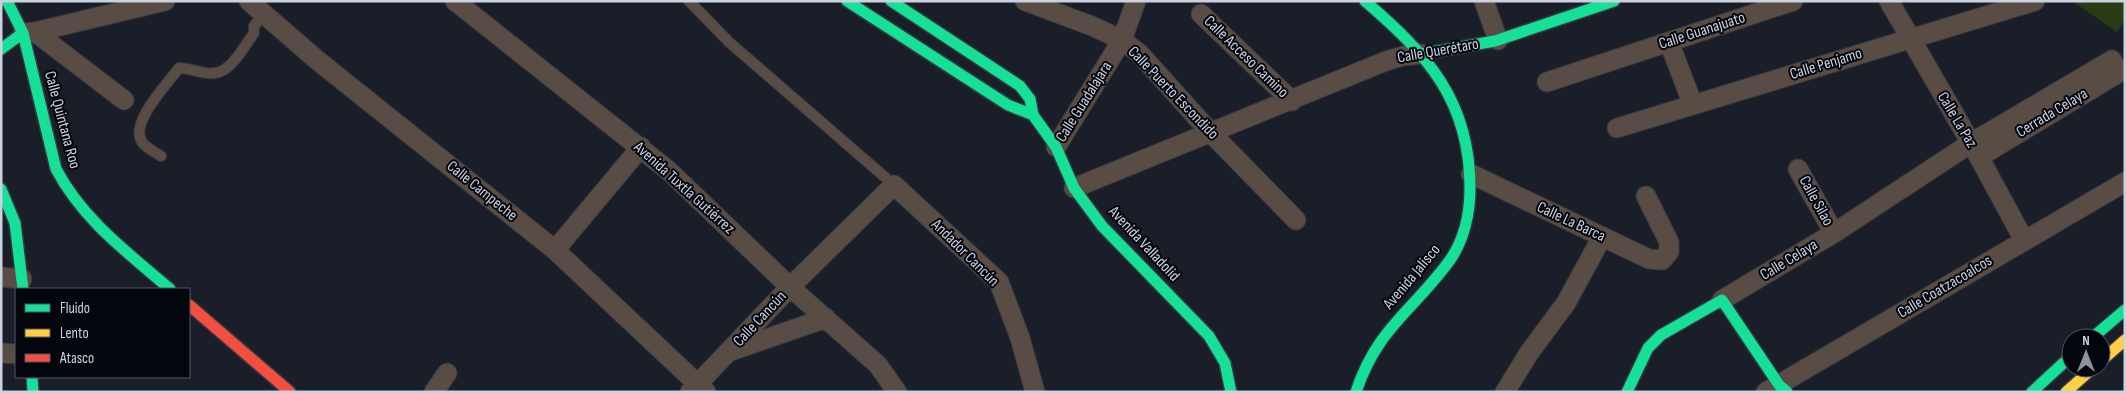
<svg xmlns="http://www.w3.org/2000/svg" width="2126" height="393" viewBox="0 0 2126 393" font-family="'Sofia Sans Condensed',sans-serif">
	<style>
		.green { fill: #293a15 }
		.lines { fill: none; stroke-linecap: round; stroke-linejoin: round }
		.lane-casing { stroke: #353841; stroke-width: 12 }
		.street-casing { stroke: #353841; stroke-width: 21 }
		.fast-casing { stroke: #353841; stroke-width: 14 }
		.slow-casing { stroke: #353841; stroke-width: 14 }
		.jam-casing { stroke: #353841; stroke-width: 14 }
		.lane { stroke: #594c44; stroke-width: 10 }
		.street { stroke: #594c44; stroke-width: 19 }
		.fast { stroke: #16e098; stroke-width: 11 }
		.slow { stroke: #ffcf43; stroke-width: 11 }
		.jam { stroke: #f24e42; stroke-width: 11 }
		.labels { text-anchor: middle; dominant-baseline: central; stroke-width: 4; stroke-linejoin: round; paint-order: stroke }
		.street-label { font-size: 16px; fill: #ccd1df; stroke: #04060e }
	</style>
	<rect width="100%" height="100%" fill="#1a1e29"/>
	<path class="green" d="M2072,1H2125V19L2117,32Z"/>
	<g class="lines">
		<defs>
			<path id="lane" d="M689,1L729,42L894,185
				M161,156C155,152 146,148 142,142C129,123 168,83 179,68C192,68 203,75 215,73C231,72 245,45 254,33V26L264,13"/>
			<path id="street" d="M249,1L317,60L555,250L706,392
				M455,1L669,171L790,287L878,365L897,392
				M1025,1L1092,26L1122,40L1140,54L1210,132L1296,220
				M1484,1L1498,40
				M1889,1L1979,157L2024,240
				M1201,14L1292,101
				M35,32L124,100
				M23,33L35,32L165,1
				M1669,42L1693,105
				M1547,82L1793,1
				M1617,128L2035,1
				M1056,147L1122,40L1136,1
				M1979,157L2125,69
				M1798,169L1834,233
				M1471,174L1649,259L1662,260L1669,252V242L1646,196
				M1074,188L1386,61L1403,56L1421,54
				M555,250L641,147
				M1,277L22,279
				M1722,300L1834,233L1971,143L2112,60
				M734,350L826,318
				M1,353L16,354
				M434,392L447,373
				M690,392L790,287L894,185L999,282L1020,338L1035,392
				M1505,392L1529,353L1566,303L1602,237
				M1766,392L2125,182"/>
			<path id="fast" d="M7,1L23,33L56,169C83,220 127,252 170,289
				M847,1L1008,105L1033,115
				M891,1L1020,86L1030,99L1033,115L1056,147L1074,188L1102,226L1209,336L1225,363L1231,392
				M1,49L23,33
				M1421,54L1495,41L1614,1
				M1,189L15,223L23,289
				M2092,338L2125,310
				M32,377L33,392
				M1356,392C1377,328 1413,311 1450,260C1464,240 1470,213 1470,188C1470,101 1428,55 1365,1
				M1627,392L1648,348L1661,335L1722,300L1779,385L1787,392
				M2032,392L2071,356"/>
			<path id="slow" d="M2101,361L2125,340
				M2066,392L2093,368"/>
			<path id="jam" d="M189,305L290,392"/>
		</defs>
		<use href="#lane" class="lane-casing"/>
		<use href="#street" class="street-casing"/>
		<use href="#fast" class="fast-casing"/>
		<use href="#slow" class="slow-casing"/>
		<use href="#jam" class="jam-casing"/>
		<use href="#lane" class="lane"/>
		<use href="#street" class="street"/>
		<use href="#fast" class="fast"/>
		<use href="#slow" class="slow"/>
		<use href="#jam" class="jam"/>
	</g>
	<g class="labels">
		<g class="street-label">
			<text transform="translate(1702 31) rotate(-18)">Calle Guanajuato</text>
			<text transform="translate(1438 51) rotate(-10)">Calle Querétaro</text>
			<text transform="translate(1246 57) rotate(44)">Calle Acceso Camino</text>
			<text transform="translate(1826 64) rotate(-17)">Calle Penjamo</text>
			<text transform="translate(1173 93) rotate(46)">Calle Puerto Escondido</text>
			<text transform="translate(1084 102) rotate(-58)">Calle Guadalajara</text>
			<text transform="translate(2052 113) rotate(-31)">Cerrada Celaya</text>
			<text transform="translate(62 120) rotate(75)">Calle Quintana Roo</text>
			<text transform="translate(1957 120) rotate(59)">Calle La Paz</text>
			<text transform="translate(684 188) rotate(42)">Avenida Tuxtla Gutiérrez</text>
			<text transform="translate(482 191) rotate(39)">Calle Campeche</text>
			<text transform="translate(1816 201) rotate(61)">Calle Silao</text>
			<text transform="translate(1571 222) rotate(25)">Calle La Barca</text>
			<text transform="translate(1144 244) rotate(47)">Avenida Valladolid</text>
			<text transform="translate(965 253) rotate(45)">Andador Cancún</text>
			<text transform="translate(1789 260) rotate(-31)">Calle Celaya</text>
			<text transform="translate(1412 277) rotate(-50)">Avenida Jalisco</text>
			<text transform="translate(1945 287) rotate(-31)">Calle Coatzacoalcos</text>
			<text transform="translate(760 319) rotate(-47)">Calle Cancún</text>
		</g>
	</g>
	<rect width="2126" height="393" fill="none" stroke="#ccd1df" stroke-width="5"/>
	<rect x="15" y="288" width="175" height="90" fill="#04060e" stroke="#545762"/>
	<rect x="25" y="304" width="25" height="8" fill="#16e098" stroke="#545762"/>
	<text x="60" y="313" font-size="15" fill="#ccd1df">Fluido</text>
	<rect x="25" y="329" width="25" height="8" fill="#ffcf43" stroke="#545762"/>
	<text x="60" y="338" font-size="15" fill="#ccd1df">Lento</text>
	<rect x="25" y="354" width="25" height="8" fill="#f24e42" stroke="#545762"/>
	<text x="60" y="363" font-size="15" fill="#ccd1df">Atasco</text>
	<g transform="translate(2086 353)"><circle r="24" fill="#04060e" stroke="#545762"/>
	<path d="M0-4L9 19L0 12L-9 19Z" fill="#8e929f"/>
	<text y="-8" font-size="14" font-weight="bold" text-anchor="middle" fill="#ccd1df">N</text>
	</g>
</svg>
